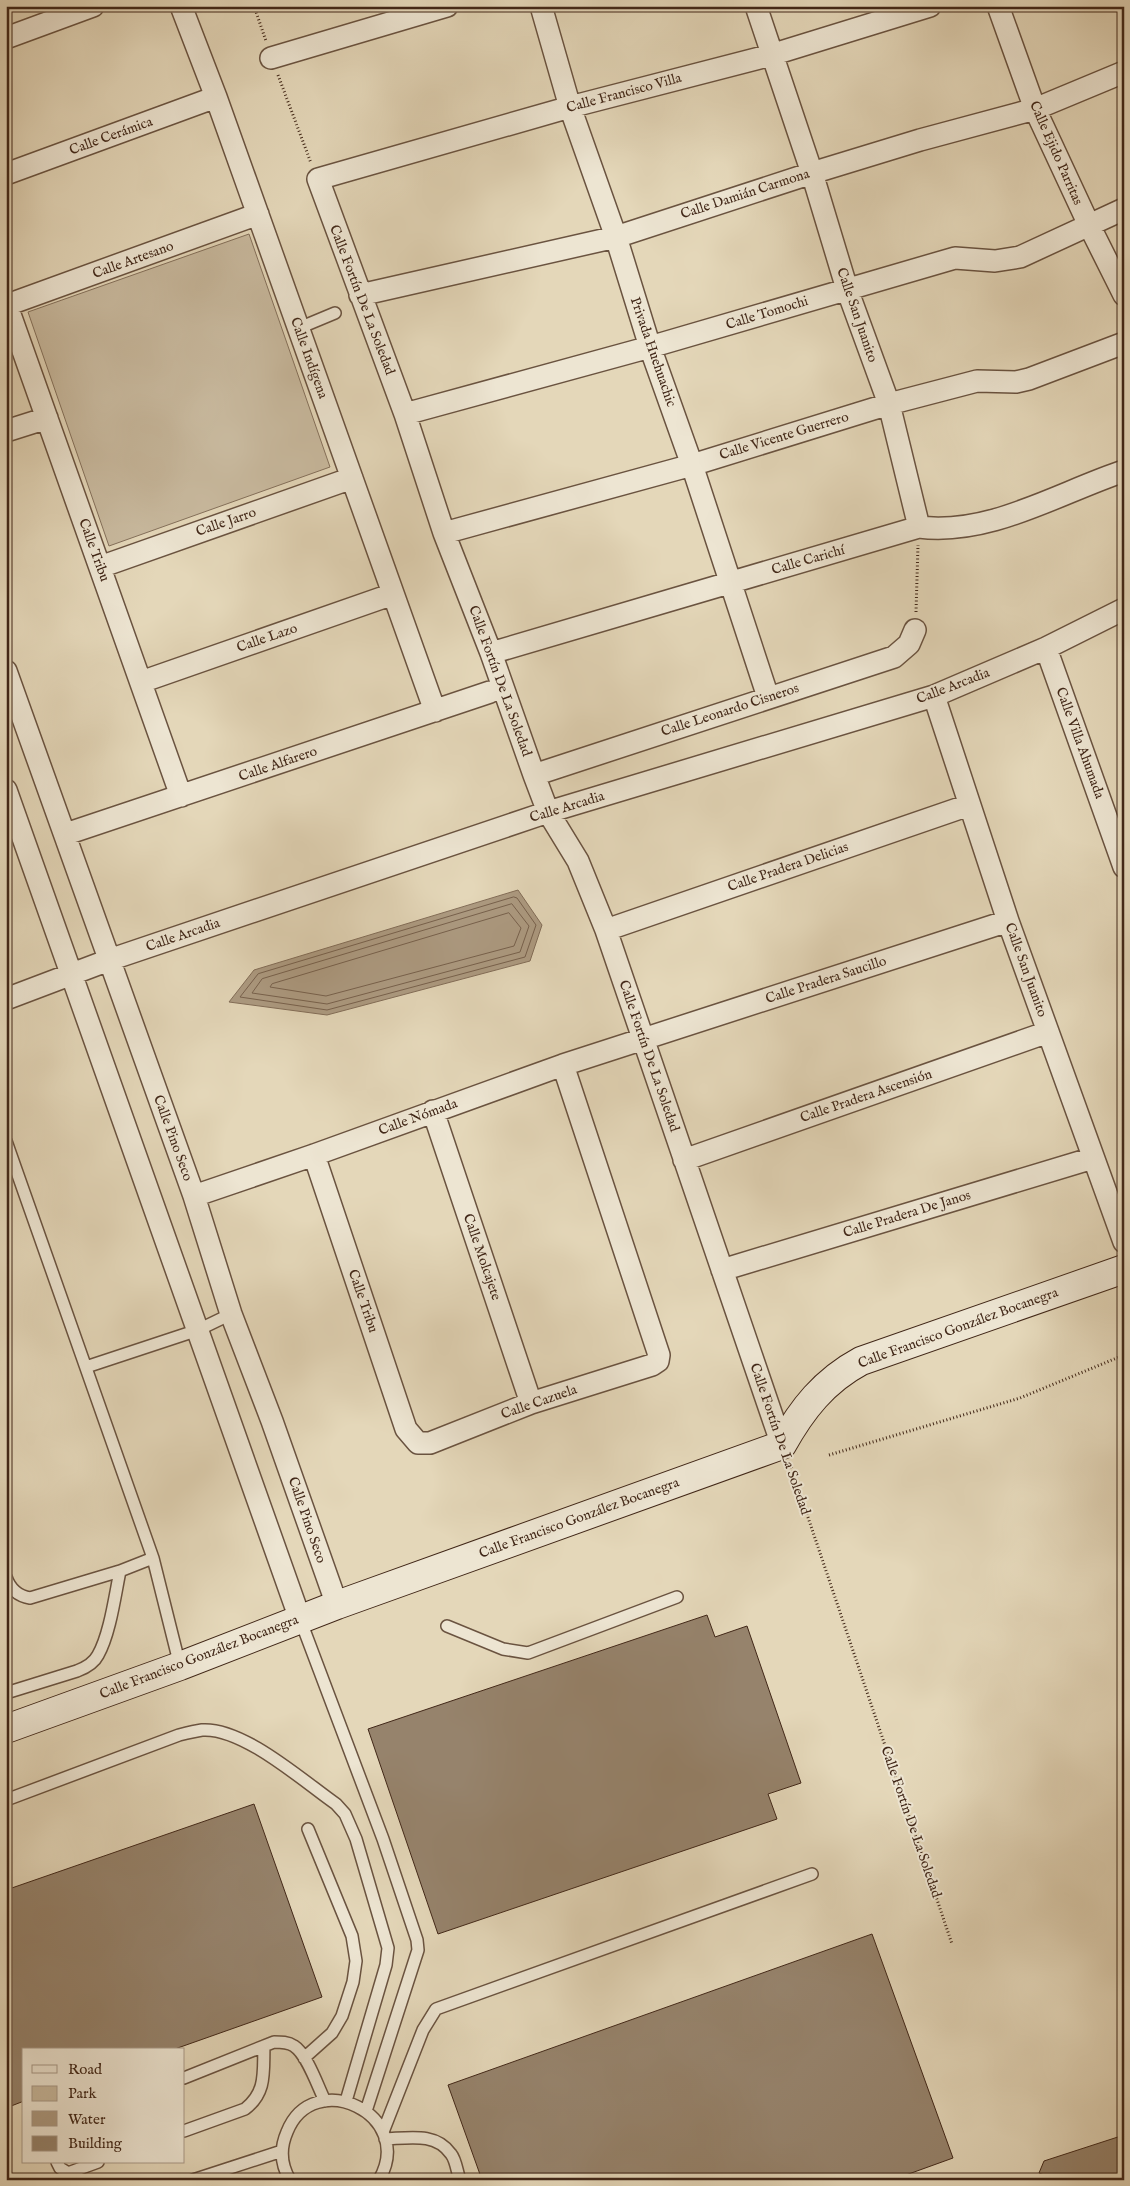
<svg xmlns="http://www.w3.org/2000/svg" width="1130" height="2186" viewBox="0 0 1130 2186" font-family="'IM FELL English',serif">
	<style>
		.green { fill: #c8b99e; stroke: #84705b }
		.water { fill: #ad9b82; stroke: #826d58 }
		.lines { fill: none; stroke-linecap: round; stroke-linejoin: round }
		.shore { stroke: #77614d; stroke-width: 1 }
		.building { fill: #96836c; stroke: #412718 }
		.lane-casing { stroke: #6a5340; stroke-width: 14 }
		.street-casing { stroke: #6a5340; stroke-width: 24 }
		.secondary-casing { stroke: #412718; stroke-width: 30 }
		.path { stroke: #412718; stroke-width: 3; stroke-dasharray: 1 2.5; stroke-linecap: butt }
		.lane { stroke: #ede5d2; stroke-width: 11 }
		.street { stroke: #ede5d2; stroke-width: 21 }
		.secondary { stroke: #ede5d2; stroke-width: 28 }
		.labels { text-anchor: middle; dominant-baseline: central; stroke-width: 4; stroke-linejoin: round; paint-order: stroke }
		.street-label { font-size: 14px; fill: #412718; stroke: #ede5d2 }
	</style>
	<rect width="100%" height="100%" fill="#e4d7b9"/>
	<filter id="stains"><feTurbulence type="fractalNoise" baseFrequency=".004" numOctaves="4"/><feColorMatrix values="0 0 0 0 .2 0 0 0 0 .09 0 0 0 0 .02 0 0 0 .5 -.17"/></filter>
	<radialGradient id="worn" r=".72"><stop offset=".6" stop-color="#630" stop-opacity="0"/><stop offset="1" stop-color="#630" stop-opacity=".3"/></radialGradient>
	<path class="green" d="M249,234L330,467L109,546L28,312Z"/>
	<path class="water" d="M518,890L542,925L530,961L327,1015L229,1002L254,970Z"/>
	<g class="lines">
		<path class="shore" d="M514,897L517,898L536,925L525,957L327,1010L240,997L258,974Z
			M512,904L529,926L520,952L327,1004L252,993L262,979Z
			M509,913L521,928L514,946L326,996L270,987L272,984Z"/>
	</g>
	<path class="building" d="M707,1615L715,1637L747,1626L801,1783L768,1794L777,1819L438,1934L368,1729Z
		M254,1804L322,1997L172,2050H24V2101L6,2108V1890Z
		M872,1934L953,2158L892,2180H482L448,2085Z
		M1124,2135V2180H1057L1039,2173L1044,2161Z"/>
	<g class="lines">
		<defs>
			<path id="lane" d="M299,328L335,313
				M6,1141L153,1558L180,1666
				M86,1367L198,1330L231,1314
				M6,1577C10,1589 18,1596 30,1598L120,1571L153,1558
				M300,1619L383,1839L417,1940L418,1950L366,2111
				M447,1626L503,1649L528,1653L677,1597
				M6,1693L77,1671C85,1668 94,1663 98,1655C110,1634 115,1595 120,1571
				M6,1800L179,1735C187,1733 195,1731 202,1730C243,1727 303,1781 336,1804L345,1814L356,1839L388,1948L386,1965L346,2101
				M304,2058L332,2033L342,2016L353,1982L356,1961L352,1936L308,1829
				M184,2078L274,2042C281,2042 288,2042 294,2046C307,2054 318,2087 325,2101
				M184,2131L245,2109C267,2092 263,2072 264,2046
				M383,2132L423,2030L436,2009L812,1874
				M385,2139C409,2138 436,2132 451,2154C456,2160 457,2172 460,2180
				M57,2162L60,2168L68,2173L98,2162
				M193,2180L282,2151
				M290,2180C281,2165 280,2148 287,2132C313,2066 417,2114 379,2180"/>
			<path id="street" d="M181,6L216,97L435,711
				M541,6L570,107L616,237L650,347L692,465L768,697
				M756,6L812,173L847,289L889,404L919,527
				M998,6L1035,109L1089,225L1124,295
				M6,38L93,6
				M271,58L447,6
				M6,174L216,97
				M360,295L616,237L812,173L920,140L1035,109L1124,72
				M6,303L181,796
				M7,305L258,214
				M405,414L650,347L955,258L995,261L1020,257L1124,209
				M6,431L47,418
				M444,533L692,465L889,404L977,381L1016,382L1029,379L1124,343
				M100,567L352,478
				M1046,648L1124,867
				M491,653L919,527C990,536 1058,493 1124,471
				M6,671L194,1196L231,1314L272,1421L337,1605
				M141,682L393,594
				M934,696L1008,921L1124,1242
				M534,775L894,657L909,644L915,630
				M6,790L300,1619
				M66,834L490,692
				M606,930L969,805
				M6,999L109,960L548,812L934,696L1046,648L1124,609
				M433,1111L531,1403
				M314,1155L406,1429L418,1443H430L531,1403L652,1365L658,1361L659,1355L563,1065
				M684,1160L1048,1032
				M194,1196L314,1155L563,1065L1008,921
				M722,1270L1093,1158
				M782,1445L606,930L578,861L548,812L534,775L491,653L444,533L405,414L318,179L570,107L771,55L930,6"/>
			<path id="secondary" d="M6,1729L180,1666L337,1605L782,1445C802,1409 824,1381 861,1361L1124,1269"/>
		</defs>
		<use href="#lane" class="lane-casing"/>
		<use href="#street" class="street-casing"/>
		<use href="#secondary" class="secondary-casing"/>
		<path class="path" d="M254,6L266,41
			M278,75L311,163
			M916,612L918,545
			M829,1455L1020,1398L1124,1355
			M790,1464L952,1944"/>
		<use href="#lane" class="lane"/>
		<use href="#street" class="street"/>
		<use href="#secondary" class="secondary"/>
	</g>
	<g class="labels">
		<g class="street-label">
			<text transform="translate(624 93) rotate(-15)">Calle Francisco Villa</text>
			<text transform="translate(111 136) rotate(-20)">Calle Cerámica</text>
			<text transform="translate(1056 153) rotate(66)">Calle Ejido Parritas</text>
			<text transform="translate(745 194) rotate(-18)">Calle Damián Carmona</text>
			<text transform="translate(133 260) rotate(-20)">Calle Artesano</text>
			<text transform="translate(362 300) rotate(69)">Calle Fortín De La Soledad</text>
			<text transform="translate(767 313) rotate(-17)">Calle Tomochi</text>
			<text transform="translate(857 315) rotate(71)">Calle San Juanito</text>
			<text transform="translate(653 352) rotate(71)">Privada Huehuachic</text>
			<text transform="translate(309 358) rotate(70)">Calle Indígena</text>
			<text transform="translate(784 436) rotate(-17)">Calle Vicente Guerrero</text>
			<text transform="translate(226 522) rotate(-19)">Calle Jarro</text>
			<text transform="translate(94 550) rotate(70)">Calle Tribu</text>
			<text transform="translate(808 560) rotate(-16)">Calle Carichí</text>
			<text transform="translate(267 638) rotate(-19)">Calle Lazo</text>
			<text transform="translate(500 681) rotate(70)">Calle Fortín De La Soledad</text>
			<text transform="translate(953 686) rotate(-21)">Calle Arcadia</text>
			<text transform="translate(730 710) rotate(-18)">Calle Leonardo Cisneros</text>
			<text transform="translate(1080 743) rotate(70)">Calle Villa Ahumada</text>
			<text transform="translate(278 764) rotate(-19)">Calle Alfarero</text>
			<text transform="translate(567 807) rotate(-17)">Calle Arcadia</text>
			<text transform="translate(788 867) rotate(-19)">Calle Pradera Delicias</text>
			<text transform="translate(183 935) rotate(-19)">Calle Arcadia</text>
			<text transform="translate(1026 970) rotate(70)">Calle San Juanito</text>
			<text transform="translate(826 980) rotate(-18)">Calle Pradera Saucillo</text>
			<text transform="translate(649 1056) rotate(71)">Calle Fortín De La Soledad</text>
			<text transform="translate(866 1096) rotate(-19)">Calle Pradera Ascensión</text>
			<text transform="translate(418 1117) rotate(-20)">Calle Nómada</text>
			<text transform="translate(173 1138) rotate(70)">Calle Pino Seco</text>
			<text transform="translate(907 1214) rotate(-17)">Calle Pradera De Janos</text>
			<text transform="translate(482 1257) rotate(71)">Calle Molcajete</text>
			<text transform="translate(363 1301) rotate(71)">Calle Tribu</text>
			<text transform="translate(958 1328) rotate(-20)">Calle Francisco González Bocanegra</text>
			<text transform="translate(539 1402) rotate(-19)">Calle Cazuela</text>
			<text transform="translate(780 1439) rotate(71)">Calle Fortín De La Soledad</text>
			<text transform="translate(579 1518) rotate(-20)">Calle Francisco González Bocanegra</text>
			<text transform="translate(307 1520) rotate(71)">Calle Pino Seco</text>
			<text transform="translate(199 1657) rotate(-21)">Calle Francisco González Bocanegra</text>
			<text transform="translate(911 1822) rotate(71)">Calle Fortín De La Soledad</text>
		</g>
	</g>
	<rect width="1130" height="2186" fill="none" stroke="#e4d7b9" stroke-width="25"/>
	<rect x="8" y="8" width="1115" height="2171" fill="none" stroke="#412718" stroke-width="2.5"/>
	<rect x="12" y="12" width="1105" height="2161" fill="none" stroke="#412718"/>
	<rect x="22" y="2048" width="162" height="115" fill="#ede5d2" stroke="#a89988"/>
	<rect x="32" y="2065" width="25" height="8" fill="#ede5d2" stroke="#a89988"/>
	<text x="68" y="2074" font-size="15" fill="#412718">Road</text>
	<rect x="32" y="2086" width="25" height="15" fill="#c8b99e" stroke="#a89988"/>
	<text x="68" y="2098" font-size="15" fill="#412718">Park</text>
	<rect x="32" y="2111" width="25" height="15" fill="#ad9b82" stroke="#a89988"/>
	<text x="68" y="2124" font-size="15" fill="#412718">Water</text>
	<rect x="32" y="2136" width="25" height="15" fill="#96836c" stroke="#a89988"/>
	<text x="68" y="2148" font-size="15" fill="#412718">Building</text>
	<rect width="100%" height="100%" filter="url(#stains)"/>
	<rect width="100%" height="100%" fill="url(#worn)"/>
</svg>
